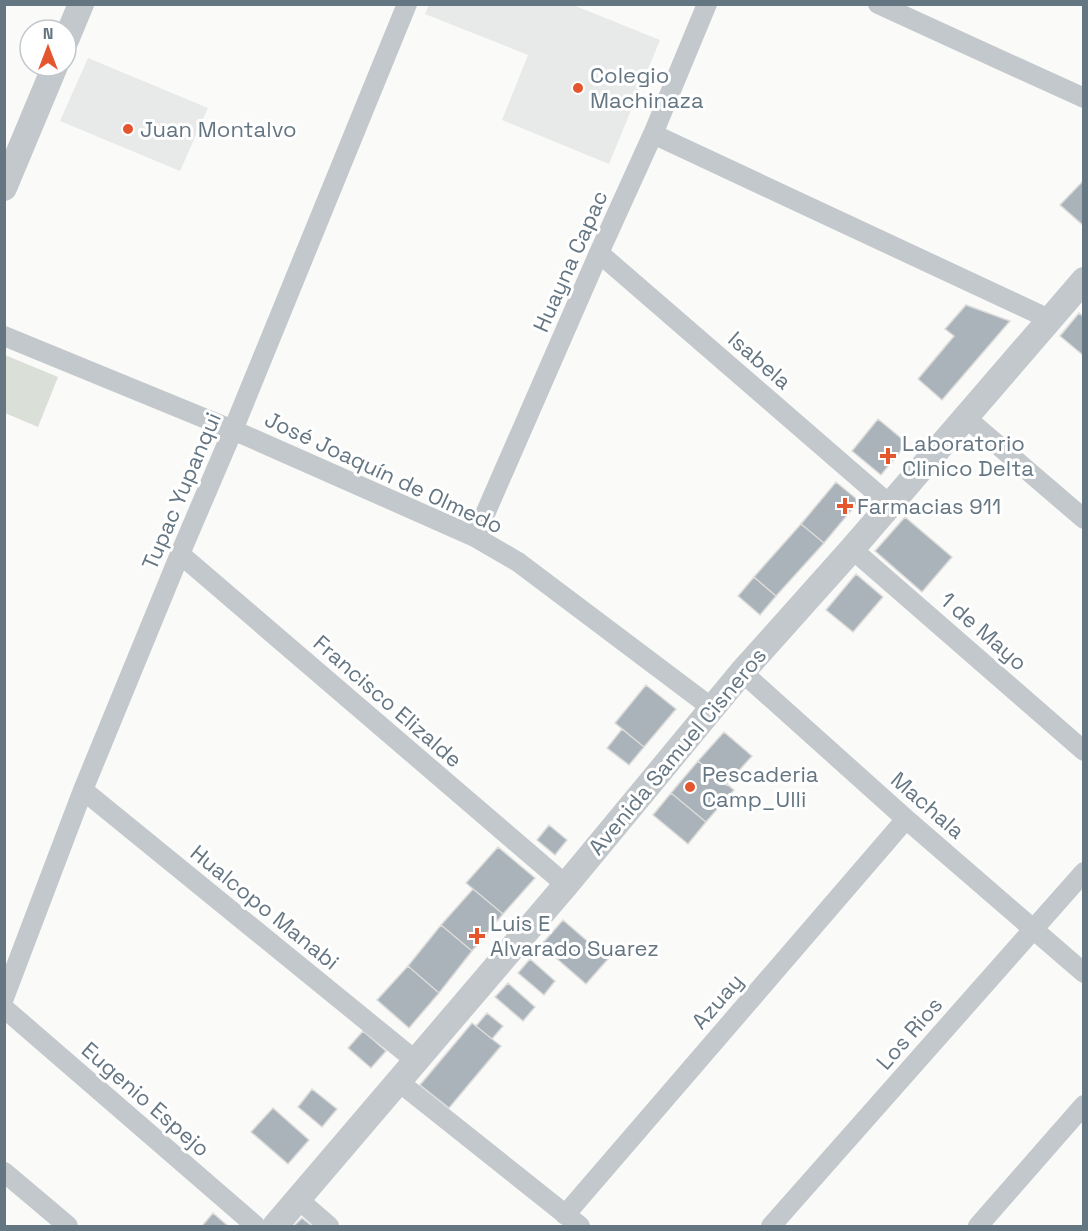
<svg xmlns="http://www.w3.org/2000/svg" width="1088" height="1231" viewBox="0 0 1088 1231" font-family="'Space Grotesk',sans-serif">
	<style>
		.built { fill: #e8e9e9 }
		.green { fill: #dadfd7 }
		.building { fill: #aab3b9; stroke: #dcdcda; stroke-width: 1.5 }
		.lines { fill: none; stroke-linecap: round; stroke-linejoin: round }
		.minor { stroke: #c3c8cc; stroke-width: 20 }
		.tertiary { stroke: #c3c8cc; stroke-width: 26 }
		.poi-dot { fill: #e4572e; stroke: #fff; stroke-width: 2 }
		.labels { text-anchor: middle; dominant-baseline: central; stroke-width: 6; stroke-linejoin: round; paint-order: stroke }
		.poi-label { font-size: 22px; fill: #657683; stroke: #fff; text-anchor: start }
		.street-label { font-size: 22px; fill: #657683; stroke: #fff }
	</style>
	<rect width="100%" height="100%" fill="#fafaf8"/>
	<path class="built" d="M429,5H573L660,40L609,164L502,120L528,55L425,14Z
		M88,58L208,108L180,171L60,121Z"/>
	<path class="green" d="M5,355L58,377L38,427L5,413Z"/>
	<path class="building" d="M1084,180V226L1060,205Z
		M966,305L1010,321L942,400L918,379L954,336L945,329Z
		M1079,313L1084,317V356L1060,336Z
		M878,419L907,443L881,475L852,451Z
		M836,482L859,501L824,543L801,524Z
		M905,517L952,557L922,592L875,551Z
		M801,524L824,543L776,596L754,577Z
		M856,574L883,597L853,632L826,610Z
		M754,577L776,596L760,615L738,596Z
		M646,685L676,709L644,747L615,723Z
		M622,729L644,747L629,765L607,748Z
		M724,732L752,756L726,785L698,761Z
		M698,761L734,790L706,822L671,793Z
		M671,793L706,822L688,844L653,815Z
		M549,825L567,840L555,855L537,840Z
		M498,847L535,878L503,914L466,883Z
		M473,889L503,914L472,951L441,925Z
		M563,920L608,959L586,984L541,945Z
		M441,925L472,951L439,993L408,966Z
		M530,959L555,981L544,995L518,973Z
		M408,966L439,993L409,1028L377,1000Z
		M508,983L535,1007L523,1021L495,997Z
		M487,1013L503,1026L492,1039L476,1026Z
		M472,1023L501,1046L449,1108L420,1085Z
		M363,1031L386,1051L371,1068L348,1048Z
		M312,1089L337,1109L322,1127L298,1107Z
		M273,1108L309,1140L288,1164L251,1132Z
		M213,1213L228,1226H202Z
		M302,1218L312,1226H294Z"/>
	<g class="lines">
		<path class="minor" d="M878,4L1084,98
			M653,134L1049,319
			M599,253L889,504
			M4,336L233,430L475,537L518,562L712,708
			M964,416L1084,519
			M475,537L599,253L653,134L707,4
			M852,549L1084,751
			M180,554L566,885
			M742,672L906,819L1084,973
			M83,790L416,1061
			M4,998L83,790L180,554L233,430L407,4
			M4,1008L256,1226
			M399,1082L580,1226
			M4,1172L68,1226
			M299,1200L329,1226
			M565,1215L906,819
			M771,1226L1084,872
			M978,1226L1084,1105"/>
		<path class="tertiary" d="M66,40L81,4
			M4,188L55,66
			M275,1226L566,885L742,672L852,549L1084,280"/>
	</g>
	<g class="poi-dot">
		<circle cx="578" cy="88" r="6"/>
		<circle cx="128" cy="129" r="6"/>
		<path d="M885 447h6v6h6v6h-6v6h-6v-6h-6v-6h6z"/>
		<path d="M842 497h6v6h6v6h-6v6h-6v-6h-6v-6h6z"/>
		<circle cx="690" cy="787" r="6"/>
		<path d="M474 927h6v6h6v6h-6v6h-6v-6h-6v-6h6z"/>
	</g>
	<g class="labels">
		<g class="poi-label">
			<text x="590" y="75">Colegio<tspan x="590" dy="25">Machinaza</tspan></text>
			<text x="140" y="129">Juan Montalvo</text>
			<text x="902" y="443">Laboratorio<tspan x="902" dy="25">Clinico Delta</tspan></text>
			<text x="857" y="506">Farmacias 911</text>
			<text x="702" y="774">Pescaderia<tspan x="702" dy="25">Camp_Ulli</tspan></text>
			<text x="490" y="923">Luis E<tspan x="490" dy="25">Alvarado Suarez</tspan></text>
		</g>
		<g class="street-label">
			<text transform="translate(570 261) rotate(-66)">Huayna Capac</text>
			<text transform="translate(760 360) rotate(41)">Isabela</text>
			<text transform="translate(384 472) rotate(25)">José Joaquín de Olmedo</text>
			<text transform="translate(181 491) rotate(-67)">Tupac Yupanqui</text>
			<text transform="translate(984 631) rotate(41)">1 de Mayo</text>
			<text transform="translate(388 701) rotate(41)">Francisco Elizalde</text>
			<text transform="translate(677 751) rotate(-50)">Avenida Samuel Cisneros</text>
			<text transform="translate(928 805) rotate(41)">Machala</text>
			<text transform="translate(265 907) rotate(39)">Hualcopo Manabi</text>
			<text transform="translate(717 1001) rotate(-49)">Azuay</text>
			<text transform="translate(909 1033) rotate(-49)">Los Rios</text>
			<text transform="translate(146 1099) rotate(41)">Eugenio Espejo</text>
		</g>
	</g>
	<rect width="1088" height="1231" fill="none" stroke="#657683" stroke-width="12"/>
	<g transform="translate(48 48)"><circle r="28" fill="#ffffff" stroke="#c1c8cd" stroke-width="1.5"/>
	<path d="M0-4.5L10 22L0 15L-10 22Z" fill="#e4572e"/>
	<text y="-9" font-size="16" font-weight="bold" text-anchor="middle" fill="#657683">N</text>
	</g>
</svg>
